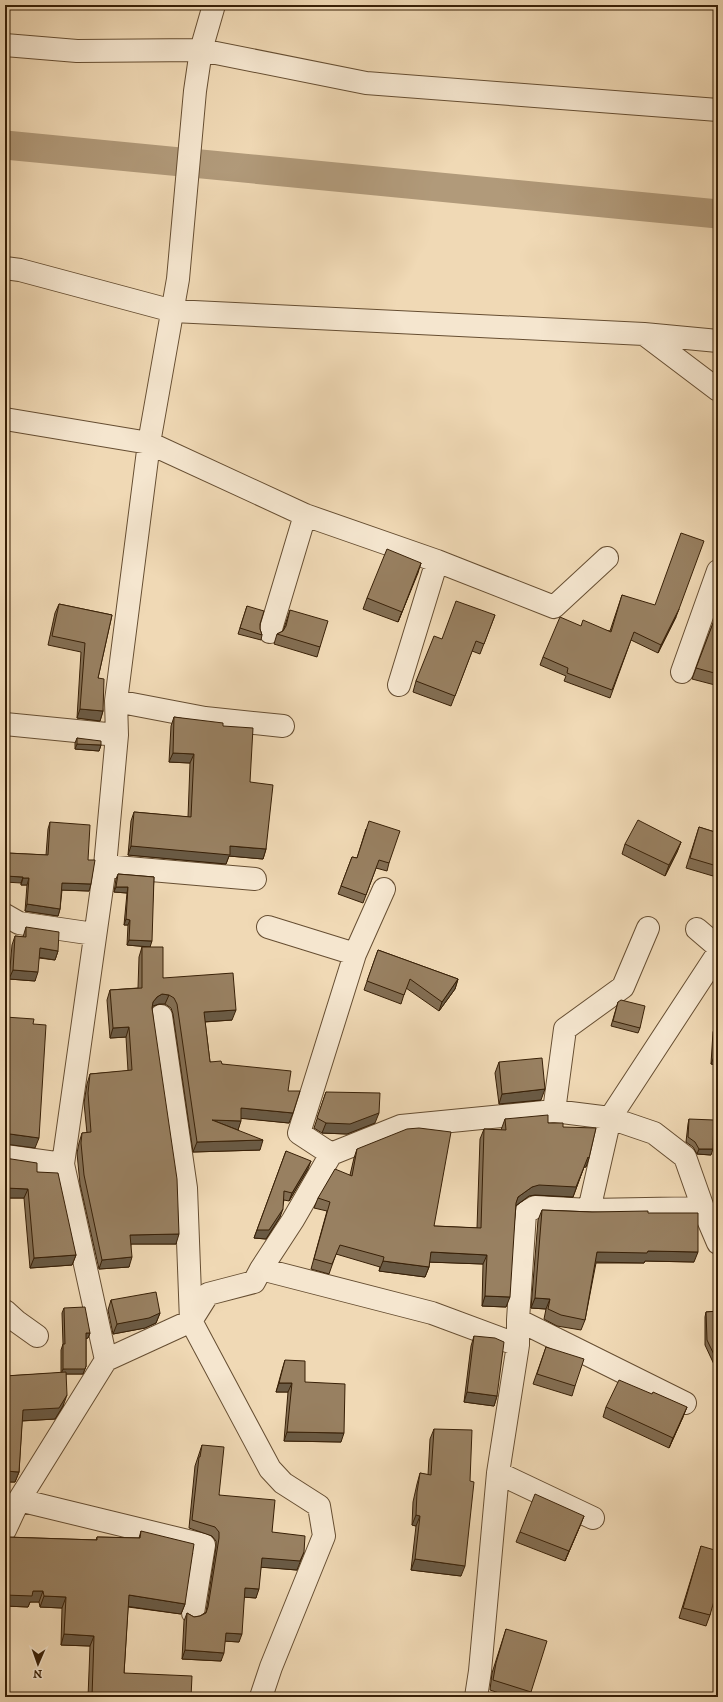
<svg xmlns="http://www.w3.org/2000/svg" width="723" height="1702" viewBox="0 0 723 1702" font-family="'IM FELL DW Pica',serif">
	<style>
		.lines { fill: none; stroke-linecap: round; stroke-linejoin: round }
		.canal { stroke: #b19a7a; stroke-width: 29 }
		.street-casing { stroke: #664e32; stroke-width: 24 }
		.street { stroke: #f5e6cf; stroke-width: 22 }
		.wall { fill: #836e53; stroke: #382007 }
		.shaded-wall { fill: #6a5a44; stroke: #382007 }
		.building { fill: #988061; stroke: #382007 }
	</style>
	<rect width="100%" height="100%" fill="#f0d9b5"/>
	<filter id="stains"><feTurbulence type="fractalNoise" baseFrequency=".005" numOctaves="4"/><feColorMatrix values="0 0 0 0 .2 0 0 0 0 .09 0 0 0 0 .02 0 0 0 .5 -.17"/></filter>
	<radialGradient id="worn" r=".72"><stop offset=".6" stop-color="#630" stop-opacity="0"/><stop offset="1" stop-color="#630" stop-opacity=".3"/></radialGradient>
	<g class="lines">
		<path class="canal" d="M5,145L718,214"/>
		<defs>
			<path id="street" d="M5,45L77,51L201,50L366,83L718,110
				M5,268L20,270L173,311L644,334L718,341
				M644,334L718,390
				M5,419L149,443L305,515L437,561L554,607L607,558
				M270,632L305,515
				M682,672L718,571
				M399,685L437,561
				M116,701L205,718L283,726
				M5,724L117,735
				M105,866L255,879
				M5,915L19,923L94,934
				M268,927L355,954
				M697,929L718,947
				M161,1016L186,1188L191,1321L270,1469L283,1483L319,1506L324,1536L271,1667L261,1697
				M554,1111L565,1029L623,987L648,928
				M331,1154L299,1133L355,954L384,889
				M5,1156L63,1164
				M589,1210L703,1208
				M261,1269L432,1313L518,1345
				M5,1311L16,1321L37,1336
				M518,1320L685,1403
				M106,1360L191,1321L208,1294L254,1282L261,1269L293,1220L331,1154L401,1126L554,1111L610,1118L654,1133L685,1157L703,1208L718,1243
				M498,1473L593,1518
				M19,1500L204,1545L193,1613
				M5,1530L19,1500L106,1360L63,1164L105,866L117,735L116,701L149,443L178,279L195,91L201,50L214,5
				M476,1697L480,1671L498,1473L518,1345V1320L525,1213L535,1207L589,1210L610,1118L718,953"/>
		</defs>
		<use href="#street" class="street-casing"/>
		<use href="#street" class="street"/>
	</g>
	<path class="wall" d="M421,563L398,622L363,609L367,598Z
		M622,595L676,617L658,653L631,640L610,698L564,681L566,676L540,665L543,657L581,626L610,631Z
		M59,604L112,615L98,678L103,711L100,721L77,718L81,652L48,645L55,613Z
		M247,606L260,624V629L262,635L261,640L238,634Z
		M290,610L320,647L317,657L274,644L277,634L283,631Z
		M495,615L480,654L472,651L451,706L413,692L416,681L442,639Z
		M715,618L718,619V676L715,685L692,679Z
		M174,717L223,726L250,782L266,849L263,859L229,856L226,864L128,855L131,821L134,812L188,817L190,763L169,762L171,726Z
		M77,738L101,745L99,751L75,749V743Z
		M50,822L88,860L89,891L62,890L60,909L58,916L25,911L27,885H21V883L7,853L46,855L48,829Z
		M699,827L718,833V870H716L713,876L686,868Z
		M366,829L389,863L387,871L376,868L363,903L338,894L352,857L357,858Z
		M681,842L677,852L665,876L622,854L625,844Z
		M118,874L154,877L150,947L127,945L128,925H124L127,893L114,892L116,879Z
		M26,927L58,951L55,960L39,958L35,981L9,979L12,945L15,936L23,937Z
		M142,947L163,978L232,1020L205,1022L210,1062L222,1064L288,1091L289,1123L241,1118L238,1130L260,1150L193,1152L173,1014L171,1008L165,1004H159L153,1006L152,1008L176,1244H131L129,1267L99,1269L80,1184L77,1153L79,1143L82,1133H87L84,1103L87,1084L90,1074L128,1071L126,1037L110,1038L107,1000L110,990L138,988L139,957Z
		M378,950L458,979L455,989L439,1011L406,988L401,1004L364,990Z
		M618,1002L640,1028L638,1033L611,1026Z
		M717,1022H718V1065L711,1064L713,1032Z
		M499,1062L541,1100L499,1104L495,1073Z
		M326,1092L375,1123L347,1134L322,1133L314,1128Z
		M505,1119L548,1123L563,1127L586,1167H584L573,1197L535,1195L529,1196L516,1206L506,1307L482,1306L483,1264L429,1262V1267L425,1277L379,1271L380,1267L336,1254L329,1274L311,1269L327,1211L314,1208L318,1198L350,1175L354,1158L357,1149L434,1226L477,1228L480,1139L484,1129L501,1130Z
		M689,1119L711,1155L697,1154L693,1147L686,1142L688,1124Z
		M286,1151L308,1169L289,1201L284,1200L280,1217L266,1239L254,1238Z
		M37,1172L76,1255L72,1265L30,1268L24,1198H5Z
		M542,1210L592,1212L648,1213L694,1262L645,1261L644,1263H596L585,1320L581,1330L557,1326L544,1319L546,1309L531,1308L538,1220Z
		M111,1300L160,1313L156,1323L145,1328L113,1334L108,1310Z
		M64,1308L90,1333L88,1338H86V1366L83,1374H66L63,1406L55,1419L22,1421L19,1472L15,1482H5V1376L61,1373V1350L63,1344L62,1313Z
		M718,1311V1373L705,1345V1317L706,1312Z
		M474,1336L497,1396L494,1406L464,1402L471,1346Z
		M546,1347L575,1386L572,1396L533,1384Z
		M285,1360L305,1382L341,1442L284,1441L288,1392H276L282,1370Z
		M606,1407L683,1417L669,1448L603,1417Z
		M434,1429L461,1576L411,1570L416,1526L412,1525L413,1502L417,1484L420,1473L428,1475L430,1439Z
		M202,1445L219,1495L272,1532L297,1570L261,1567L256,1598L244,1597L239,1642L225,1641L221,1661L182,1659L184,1621L187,1613L194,1617L200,1616L206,1612L216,1547V1541L212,1536L189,1528L195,1466Z
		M580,1526L565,1561L516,1542L520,1532Z
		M141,1531L185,1604L181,1614L128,1607L124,1673L191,1697H88L90,1646L61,1645L62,1608L40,1607L39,1602H30L28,1607L5,1606V1537L96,1540L97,1537L139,1538Z
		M701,1546L710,1615L706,1626L679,1618L698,1556Z
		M506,1629L531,1692L529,1697H511L490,1690L492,1673Z"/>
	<path class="shaded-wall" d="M421,563L418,573L398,622L402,612Z
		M679,609L676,617L658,653L661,645Z
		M80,709L103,711L100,721L77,718Z
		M77,744L101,745L99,751L75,749Z
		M173,753L194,754L190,763L169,762Z
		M681,842L677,852L665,876L669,865Z
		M131,846H230L266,849L263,859L229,856L226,864L128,855Z
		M5,876L23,877L21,883L5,882Z
		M23,878H29L27,885H21Z
		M62,883L91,884L89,891L60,890Z
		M116,887H128L127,893L114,892Z
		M27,904L60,909L58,916L25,911Z
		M126,919L130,920L128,925H124Z
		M129,940L152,941L150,947L127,945Z
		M40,948L58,951L55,960L37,957Z
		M13,970L38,972L35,981L9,979Z
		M458,979L455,989L439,1011L442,1002Z
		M162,994L169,995L165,1004H159L153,1006L149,1012L153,1002L157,997Z
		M236,1010L232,1020L201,1022L204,1012Z
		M129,1027L126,1037L110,1038L113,1028Z
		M715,1054H718V1065L711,1064Z
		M545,1089L541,1100L499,1104L502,1094Z
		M241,1108L293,1113L289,1123L237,1118Z
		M379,1113L375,1123L347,1134L322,1133L326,1123Z
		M212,1120L241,1121L238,1130Z
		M5,1134H10L39,1138L35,1148L5,1144Z
		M263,1140L260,1150L193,1152L197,1142Z
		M699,1149H713L711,1155L697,1154Z
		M588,1157L589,1158L586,1167H584L573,1197L535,1195L529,1196L514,1207L518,1197L532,1187Z
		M311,1161L308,1169L289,1201L292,1193Z
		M5,1188L28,1189L24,1198H5Z
		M283,1209L280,1217L266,1239L254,1238L257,1230Z
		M179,1234L176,1244H127L130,1235Z
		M648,1251L698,1252L694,1262L645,1261L644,1263L594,1262L597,1252Z
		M431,1252L487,1255L483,1264L427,1262Z
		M76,1255L72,1265L30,1268L34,1258Z
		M132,1257L129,1267L99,1269L102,1260Z
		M383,1261L429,1267L425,1277L379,1271Z
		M485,1296L510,1297L506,1307L482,1306Z
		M535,1298L550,1299L546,1309L531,1308Z
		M160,1313L156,1323L145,1328L113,1334L117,1324Z
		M86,1333H90L88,1338L84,1339Z
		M86,1366L83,1374H61L63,1369Z
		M279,1383H292L288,1392H276Z
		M467,1392L497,1396L494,1406L464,1402Z
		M67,1395L63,1406L55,1419L19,1421L23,1410Z
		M687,1407L683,1417L669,1448L673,1438Z
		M287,1432L344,1433L341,1442L284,1441Z
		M5,1471L19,1472L15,1482H5Z
		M416,1515L420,1516L416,1526L412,1525Z
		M584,1516L580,1526L565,1561L569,1551Z
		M304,1552L297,1570L258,1567L262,1558Z
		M415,1559L465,1566L461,1576L411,1570Z
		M245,1588L259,1589L256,1598L242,1597Z
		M33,1591H43L39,1602H30L28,1607L5,1606V1595Z
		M129,1595L185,1604L181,1614L125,1606Z
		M44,1596L66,1597L62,1608L40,1607Z
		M226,1633L242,1634L239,1642L223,1641Z
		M64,1634L94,1636L90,1646L61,1645Z
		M185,1650L224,1653L221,1661L182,1659Z"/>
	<path class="building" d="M681,533L704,541L679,609L661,645L634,632L612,690L567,673L568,668L543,657L560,617L581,626L583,620L611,632L622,595L655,605Z
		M387,549L421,563L402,612L367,598Z
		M456,601L495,615L484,644L476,641L455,696L416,681L434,636L442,639Z
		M59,604L112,615L98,678L104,679L103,711L80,709L85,643L52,636Z
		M247,606L264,611L260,624V629L262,635L240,628Z
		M290,610L328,621L320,647L277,634L283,631L286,626Z
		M715,618L718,619V674L696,668Z
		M174,717L223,723V726L253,728L250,782L273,785L266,849L230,846V855L131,846L134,812L191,817L194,754L173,753Z
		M77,738L101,741V745L77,744Z
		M638,820L681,842L669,865L625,844Z
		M369,821L400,831L389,863L379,860L366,895L341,886L352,857L357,858Z
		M50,822L90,825L88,860H95L91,884L62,883L60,909L27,904L29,878H23V877L5,876V849H7V853L48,855Z
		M699,827L718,833V864L717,866L690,858Z
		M118,874L154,877L152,941L129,940L130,920L126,919L128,887H116Z
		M26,927L59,932L58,951L40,948L38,972L13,970L15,936L26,937Z
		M142,947H163V978L233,973L236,1010L204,1012L210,1062L221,1061L222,1064L291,1071L288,1091H300L293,1113L241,1108V1121L212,1120L263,1140L197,1142L177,1004L174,998L169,995L162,994L157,997L153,1002L152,1008L177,1179L179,1234L130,1235L132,1257L102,1260L84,1175L81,1143L82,1133L91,1132L88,1093L90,1074L132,1070L129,1027L113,1028L110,990L142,988Z
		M378,950L458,979L442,1002L410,979L404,995L367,981Z
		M621,1000L645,1006L640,1028L613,1021L618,1002Z
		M5,1017L34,1019L33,1024L46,1025L39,1138L10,1134H5Z
		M717,1022H718V1054H715Z
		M542,1058L545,1089L502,1094L499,1062Z
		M326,1092L380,1093L379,1113L350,1124L326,1123L317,1118Z
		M548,1115V1123H563V1127L596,1128L589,1158L588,1157L576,1187L539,1185L532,1187L518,1197L516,1203L510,1297L485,1296L487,1255L431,1252L429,1267L383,1261L384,1257L340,1245L332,1264L314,1259L330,1202L318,1198L335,1169L352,1176L357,1149L407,1129L419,1128L451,1132L434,1226L481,1228L484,1129L506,1130L505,1119Z
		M689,1119L714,1120L713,1149H699L695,1142L688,1137Z
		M286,1151L311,1161L292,1193L284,1191L283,1209L269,1230H257Z
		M5,1158L37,1163V1172L58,1173L76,1255L34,1258L28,1189L5,1188Z
		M542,1210L592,1212L648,1211V1213H698V1252L648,1251L647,1253L597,1252L585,1320L561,1315L548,1309L550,1299L535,1298Z
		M156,1292L160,1313L149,1318L117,1324L111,1300Z
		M85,1307L90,1333H86V1366L85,1369H63V1344H65L64,1308Z
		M718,1311V1363L707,1340L706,1312Z
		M474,1336L495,1338L504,1342L497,1396L467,1392Z
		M546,1347L584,1359L575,1386L537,1374Z
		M285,1360L305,1361V1382L345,1384L344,1433L287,1432L292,1383H279Z
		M66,1372L67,1395L59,1408L23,1410L19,1472L5,1471V1376Z
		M619,1380L652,1394L653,1392L687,1407L673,1438L606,1407Z
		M434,1429L472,1430L470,1481L474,1482L465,1566L415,1559L420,1516L416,1515L417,1492L420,1473L431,1475Z
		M202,1445L224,1447L219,1495L275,1500L272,1532L305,1536L304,1552L300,1561L262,1558L259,1589L245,1588L242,1634L226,1633L224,1653L185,1650L187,1613L194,1617L200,1616L206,1613L208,1607L219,1538V1532L215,1527L192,1520L199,1457H200Z
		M535,1494L584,1516L569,1551L520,1532Z
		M141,1531L194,1544L185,1604L129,1595L124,1673L192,1676L191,1697H92L94,1636L64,1634L66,1597L44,1596L43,1591H33L32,1596L5,1595L6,1573L5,1572V1537L97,1540V1537L140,1538Z
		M701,1546L718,1551V1587L710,1615L683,1608Z
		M506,1629L547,1641L531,1692L493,1680L496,1663Z"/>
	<rect width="723" height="1702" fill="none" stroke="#f0d9b5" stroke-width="20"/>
	<rect x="6" y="6" width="711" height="1690" fill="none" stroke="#382007" stroke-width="2"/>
	<rect x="10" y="10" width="703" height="1682" fill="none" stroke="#382007"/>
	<g transform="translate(38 1664) rotate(182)" stroke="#f5e6cf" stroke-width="3" paint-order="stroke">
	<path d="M0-3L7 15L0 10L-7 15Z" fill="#382007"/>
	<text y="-6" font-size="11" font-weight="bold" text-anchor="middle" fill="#382007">N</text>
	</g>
	<rect width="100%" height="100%" filter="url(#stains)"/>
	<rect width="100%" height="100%" fill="url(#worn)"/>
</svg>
